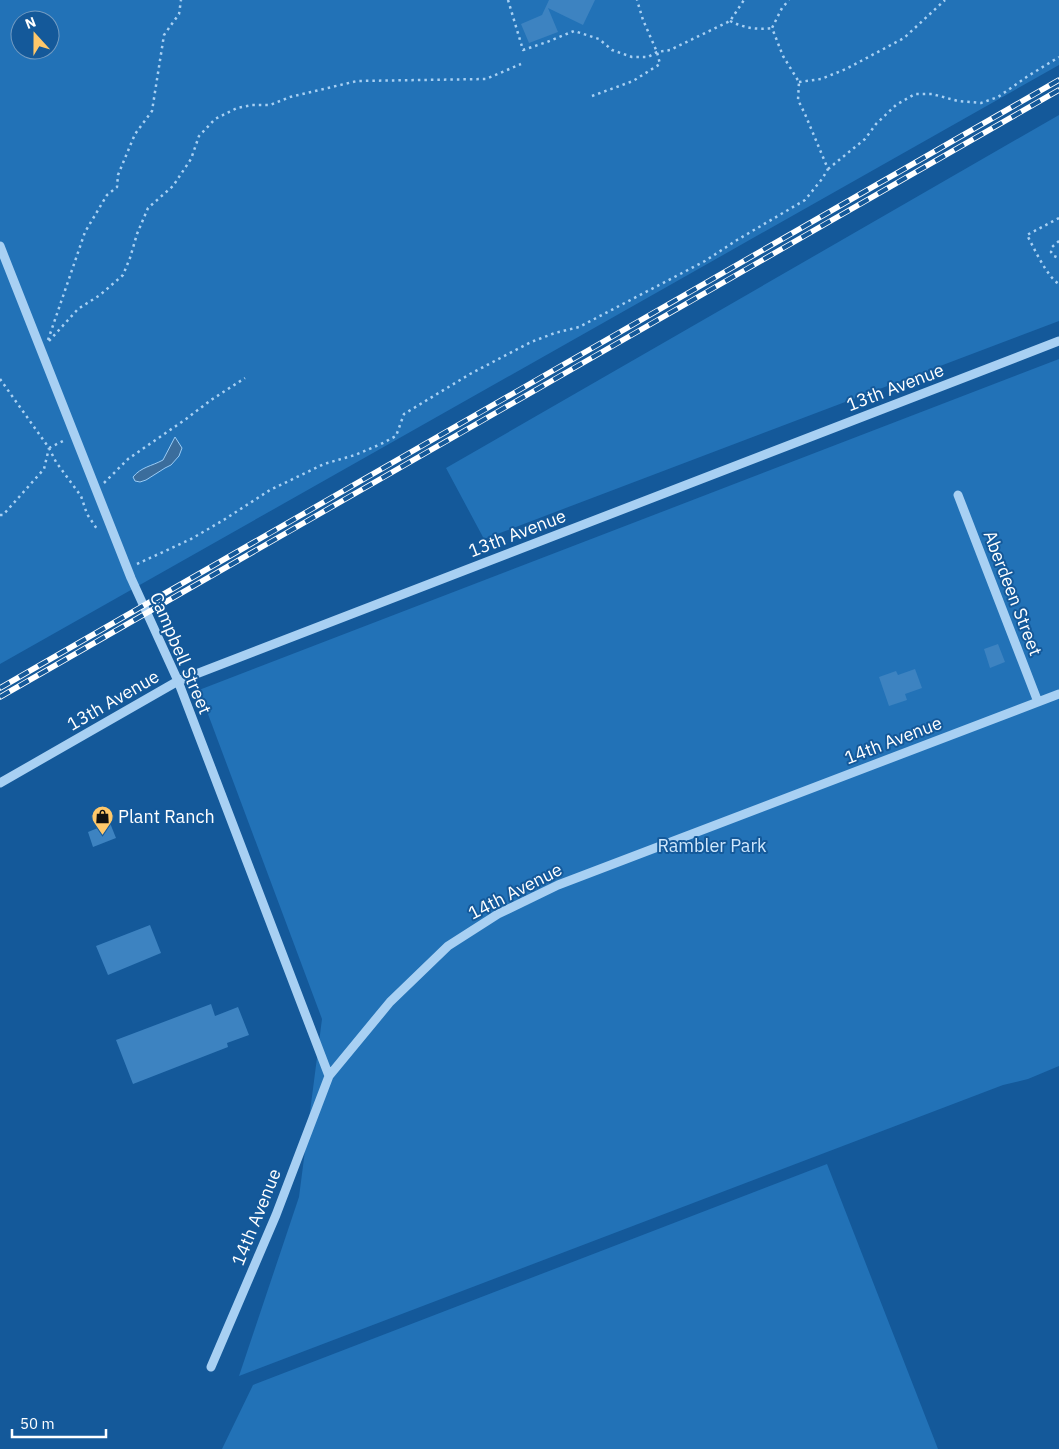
<svg xmlns="http://www.w3.org/2000/svg" width="1059" height="1449" viewBox="0 0 1059 1449" font-family="'IBM Plex Sans',sans-serif">
	<style>
		.green { fill: #2272b7; fill-rule: evenodd }
		.water { fill: #3b6d9c; stroke: #9accf6 }
		.building { fill: #3d83c1 }
		.lines { fill: none; stroke-linecap: round; stroke-linejoin: round }
		.path { stroke: #a8d0f3; stroke-width: 2.5; stroke-dasharray: 2.5 4; stroke-linecap: butt }
		.minor { stroke: #a8d0f3; stroke-width: 9 }
		.rail-casing { stroke: #fff; stroke-width: 5.5 }
		.rail { stroke: #14599a; stroke-width: 4; stroke-dasharray: 11; stroke-linecap: butt }
		.labels { text-anchor: middle; dominant-baseline: central; stroke-width: 4; stroke-linejoin: round; paint-order: stroke }
		.street-label { font-size: 18px; fill: #fff; stroke: #14599a }
		.poi-label { font-size: 18px; fill: #fff; stroke: #14599a; text-anchor: start }
		.park-label { font-size: 18px; fill: #d0e8fd; stroke: #14599a }
	</style>
	<rect width="100%" height="100%" fill="#14599a"/>
	<path class="green" d="M0,0H1059V65L0,664ZM20,20H50V50H20Z
		M1059,115V321L484,539L446,468Z
		M1059,359V1066L1028,1079L1003,1085L239,1376L299,1197L322,1019L199,690Z
		M827,1164L938,1449H222L253,1385Z"/>
	<path class="water" d="M175,437L182,448L179,456L171,465L165,468L146,480L140,482L135,481L133,477C141,467 152,466 163,460Z"/>
	<path class="building" d="M549,0H595L583,25L548,8L558,32L529,43L521,24L542,15Z
		M998,644L1005,662L990,668L984,649Z
		M915,669L922,688L905,694L907,700L889,706L879,677L896,671L898,675Z
		M110,823L116,838L93,847L88,832Z
		M150,925L161,953L108,975L96,946Z
		M211,1004L215,1016L238,1007L249,1035L227,1043L228,1047L133,1084L116,1040Z"/>
	<g class="lines">
		<path class="path" d="M508,0L523,50L547,42L574,31L599,39L612,50L632,57H648L657,52L670,50L730,21L744,0
			M730,21C744,28 757,30 772,28
			M799,82L821,79L846,69L904,38L945,0
			M592,96L633,81L660,64L657,52L643,20L637,0
			M828,169L865,139L876,124L896,105L915,94H932L958,101L981,103L998,97L1028,76L1059,57
			M1059,218L1027,235C1034,248 1047,277 1059,284
			M1059,241L1052,247L1051,252L1054,256L1059,258
			M48,340L85,232L107,195L117,187L118,175L135,134L152,111L164,35L179,14L181,0
			M49,341L78,309L100,295L123,275L130,258L137,234L148,208L173,186L191,159L199,136L215,119L237,108L252,105H270L290,97L357,81L486,79L521,64
			M0,379L49,448L56,462L81,496L87,514L97,529
			M49,448L65,440
			M104,483L128,459L186,419L211,400L245,378
			M0,515H3L44,469L49,448
			M137,564L191,539L222,521L270,490L324,464L355,455L381,444L396,436L404,414L470,374L531,342L555,333L579,327L705,261L737,240L805,200L822,179L828,169L805,114L798,100L799,82L783,56L772,28L782,8L789,0"/>
		<path class="minor" d="M0,246L131,578L178,681L329,1076
			M958,495L1038,702
			M0,783L178,681L1059,341
			M211,1367L276,1215L329,1076L390,1002L448,946L498,914L558,885L1059,694"/>
		<defs>
			<path id="rail" d="M0,688L1059,80
				M0,697L1059,90"/>
		</defs>
		<use href="#rail" class="rail-casing"/>
		<use href="#rail" class="rail"/>
	</g>
	<defs>
		<symbol id="shop-pin" viewBox="-11 -11 22 30"><path d="M0 17L-7.5 6A9.5 9.5 0 1 1 7.5 6Z" fill="#ffc86a" stroke="#14599a"/><path d="M-5-2.5h2.3a2.7 3.5 0 0 1 5.4 0H5L5.5 6h-11ZM-1.5-2.5h3a1.5 2.3 0 0 0-3 0Z" fill="#111"/></symbol>
	</defs>
	<g fill-rule="evenodd">
		<use href="#shop-pin" x="90" y="804" width="25" height="34"/>
	</g>
	<g class="labels">
		<g class="street-label">
			<text transform="translate(895 387) rotate(-21)">13th Avenue</text>
			<text transform="translate(517 533) rotate(-21)">13th Avenue</text>
			<text transform="translate(1013 593) rotate(69)">Aberdeen Street</text>
			<text transform="translate(181 653) rotate(67)">Campbell Street</text>
			<text transform="translate(113 700) rotate(-30)">13th Avenue</text>
			<text transform="translate(893 740) rotate(-21)">14th Avenue</text>
			<text transform="translate(515 891) rotate(-27)">14th Avenue</text>
			<text transform="translate(256 1217) rotate(-68)">14th Avenue</text>
		</g>
		<g class="poi-label">
			<text x="118" y="816">Plant Ranch</text>
		</g>
		<g class="park-label">
			<text x="712" y="845">Rambler Park</text>
		</g>
	</g>
	<g transform="translate(35 35) rotate(339)"><circle r="24" fill="#14599a" stroke="#729bc2"/>
	<path d="M0-4L9 19L0 12L-9 19Z" fill="#ffc86a"/>
	<text y="-8" font-size="14" font-weight="bold" text-anchor="middle" fill="#ffffff">N</text>
	</g>
	<path d="M12 1429v8h94v-8" fill="none" stroke="#ffffff" stroke-width="2.5"/>
	<text x="20" y="1429" font-size="15" fill="#ffffff" stroke="#14599a" stroke-width="4" paint-order="stroke">50 m</text>
</svg>
